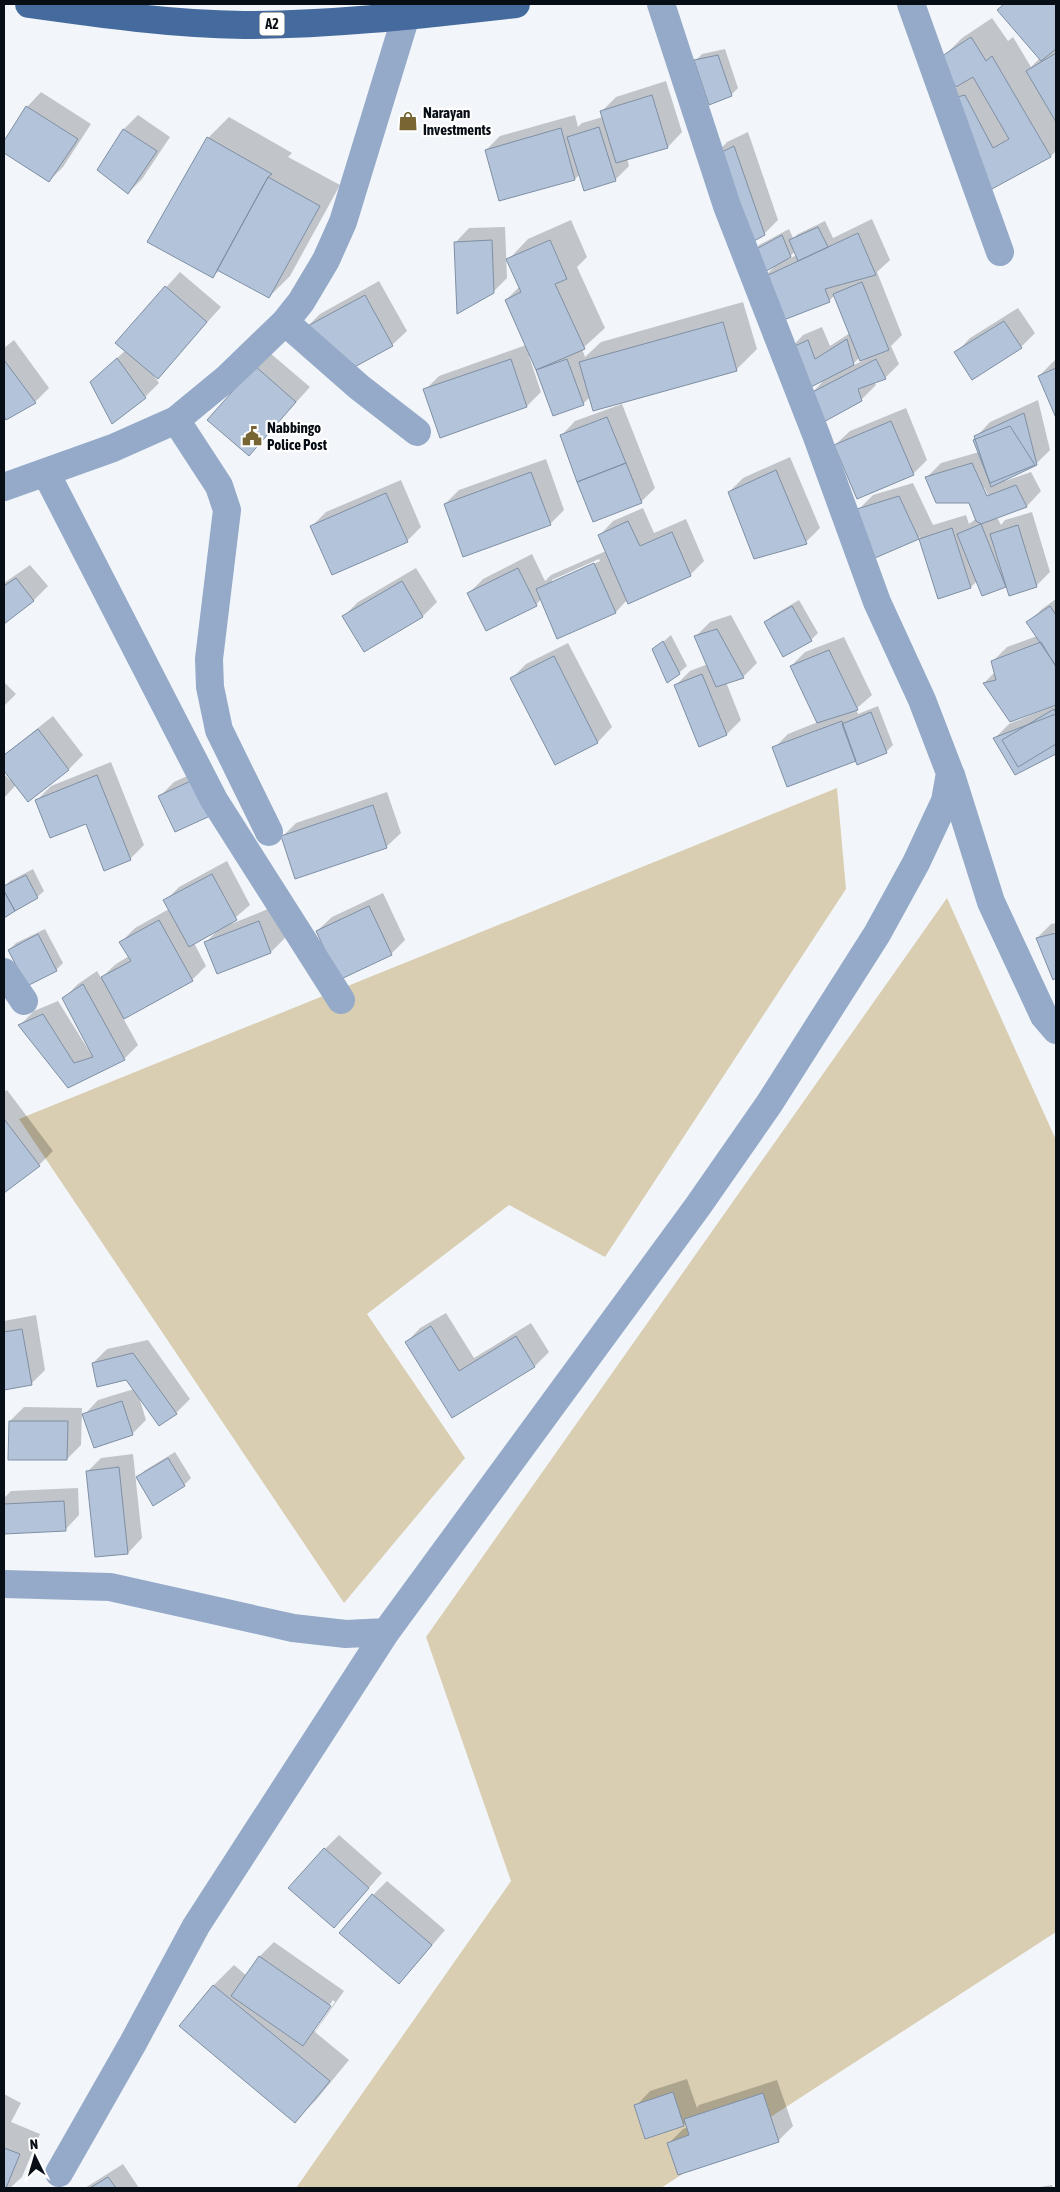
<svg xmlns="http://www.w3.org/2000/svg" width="1060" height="2192" viewBox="0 0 1060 2192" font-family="'Asap Condensed',sans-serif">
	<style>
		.green { fill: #d9ceb2 }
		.shadow { fill: #0003; fill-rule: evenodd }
		.building { fill: #b3c3d9; stroke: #7f8fa4 }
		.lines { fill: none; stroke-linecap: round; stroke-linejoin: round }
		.minor { stroke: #95aac8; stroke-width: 28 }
		.major { stroke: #456b9e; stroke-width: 28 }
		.labels { text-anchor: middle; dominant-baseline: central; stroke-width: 4.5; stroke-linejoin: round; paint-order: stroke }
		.shield { fill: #fff; stroke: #52565b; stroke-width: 1 }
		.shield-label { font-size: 14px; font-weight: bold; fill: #080e15 }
		.poi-label { font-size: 15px; font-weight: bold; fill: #080e15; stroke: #fff; text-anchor: start }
	</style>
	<rect width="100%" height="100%" fill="#f2f6fa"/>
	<path class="green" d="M837,788L846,889L605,1257L509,1205L367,1314L465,1458L344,1603L19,1119Z
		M947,898L1056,1140V1932L661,2188H296L511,1881L426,1637Z"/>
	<path class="shadow" d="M1005,4H1056V151L1051,156L990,189L942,101L957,87L941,59L962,38L992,18L1008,41L1013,37L1031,67L1040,58L999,10Z
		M725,49L738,88L731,95L695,61L702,54Z
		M666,81L682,132L668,147L627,158L629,166L615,180L580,174L575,179L500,200L486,150L500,136L575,115L578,127L582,123L603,117L602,111L616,97Z
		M41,92L91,124L63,167L49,181L4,152V143L27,107Z
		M138,115L170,137L142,179L128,193L124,129Z
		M229,117L292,153L288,157L340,185L290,276L269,297L219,270L213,277L208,138Z
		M748,132L778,220L764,234L713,157L727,142Z
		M872,219L890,260L877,272L902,335L891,346L899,364L885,378L874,382L876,385L861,400L809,396L826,378L789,350L803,335L822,327L830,346L850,333L835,295L829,301L763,278L777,264L752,252L759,245L789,229L793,238L798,234L825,221L833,238ZM795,251L797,255L788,259ZM860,357L866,359L852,366H851Z
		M571,220L587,257L577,267L605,328L582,349L585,357L601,342L743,302L757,349L736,370L590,397L583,404L537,370L531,355L529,356L541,392L527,406L441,436L425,390L439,376L526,345L506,300L520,286L508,260L528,239Z
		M505,227L507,278L493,292L455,243L469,228Z
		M180,272L221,307L158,377L152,373L159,383L145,397L106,368L126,350L117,342Z
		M379,281L407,331L392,345L306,328L320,314Z
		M1018,308L1035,333L1021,347L956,353L970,338Z
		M14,340L49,388L35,402L7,418L4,413V348Z
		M270,353L310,387L249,454L209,420Z
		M1056,359V415L1039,376Z
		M1038,400L1050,450L1036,464L1004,480L1005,481L1031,472L1041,491L1027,506L997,517L1001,525L1005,520L1032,512L1050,572L1036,586L1007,585L982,595L977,581L971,587L939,597L920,537L876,556L859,509L873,495L913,483L933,525L966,515L969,524L977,518L970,502L927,477L941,463L979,452L976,437L990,422ZM984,487L991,501L989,502L983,488Z
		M622,404L655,488L641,502L561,436L575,421Z
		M906,408L927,460L913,474L835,445L850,431Z
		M790,457L820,528L806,542L729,492L743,478Z
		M546,459L564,510L550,524L445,504L459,490Z
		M401,480L421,527L407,541L312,526L326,512Z
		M643,508L654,533L686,519L704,561L690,575L627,600L616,612L558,637L541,599L536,605L469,593L483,579L532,554L545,581L551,575L606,551L599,536L613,521ZM599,559L600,561L552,583V580Z
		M30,565L48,586L34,600L4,623V583Z
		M416,568L437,602L423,616L364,650L344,616L358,602Z
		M1056,599V753L1016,773L995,738L1009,724L1048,708L984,683L995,672L993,661L1007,647L1037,636L1028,623L1042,609Z
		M799,600L818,633L811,640L765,623L772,616Z
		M731,615L757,663L743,677L726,682L741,720L727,734L700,745L676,685L690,671L708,664L696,636L710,622Z
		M671,635L687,666L668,682L654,650Z
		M844,637L872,695L856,709L858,714L878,706L893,745L886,752L857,760L774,748L788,734L818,722L791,666L805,652Z
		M568,643L612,727L598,742L555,763L512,678L526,664Z
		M4,682L16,694L4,706Z
		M53,716L83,755L69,769L28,800L16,785L4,798V774L10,780L11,779L4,769V755Z
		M111,762L144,845L130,859L87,822L37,800L51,786Z
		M207,767L223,801L160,796L174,782Z
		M387,792L401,833L386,847L282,837L296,823Z
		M227,861L250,905L230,922L231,924L273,907L285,938L271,952L218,973L205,943L218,930L194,943L206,966L192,980L123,1018L138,1045L124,1059L68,1087L20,1025L34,1011L58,1001L91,1054L93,1053L64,998L78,984L97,971L101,978L116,964L129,956L121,942L135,928L169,909L165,901L179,887Z
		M33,869L44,891L37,897L4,917V887L10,881Z
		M383,893L405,940L391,954L317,931L332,917Z
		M1056,923V931L1054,932V935L1056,934V977L1053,978L1037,938L1051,924Z
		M45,929L63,963L56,970L28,985L9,950L16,943Z
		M7,1090L53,1151L39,1165L4,1192V1092Z
		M446,1313L474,1358L531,1323L549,1352L535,1366L452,1416L406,1343L420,1328Z
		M36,1315L45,1370L31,1384L4,1389V1321Z
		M148,1340L190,1399L176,1413L139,1397L146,1420L132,1434L84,1415L98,1400L134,1389L127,1379L93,1363L107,1349Z
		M24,1407L82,1408L81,1445L67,1459L10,1421Z
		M175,1452L191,1478L184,1485L138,1478L144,1471Z
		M133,1454L142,1538L128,1553L97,1556L87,1472L101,1458Z
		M78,1488L79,1515L65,1530L4,1532V1498L11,1491Z
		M339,1835L382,1873L348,1912L325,1849Z
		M387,1881L445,1930L413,1968L373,1895Z
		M274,1942L344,1991L315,2032L349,2060L316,2100L295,2121L213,1986L234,1965L247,1976L260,1956ZM333,2000L335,2002L315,2031H312Z
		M687,2079L697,2108L699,2105L777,2080L793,2126L778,2141L669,2143L683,2129L688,2127L686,2123L684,2125L646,2137L636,2106L650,2091Z
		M4,2094L21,2103L11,2122L40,2134L22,2177L10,2188H4Z
		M123,2164L139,2188H85Z
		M1052,2185L1053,2188H1034Z"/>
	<path class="building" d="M1004,4H1056V49L1041,61L997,10Z
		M971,37L986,61L992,56L1051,157L990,190L941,101L965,95L993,148L1009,139L973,77L956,87L939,58Z
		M1056,53V122L1026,71Z
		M718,55L732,96L709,105L694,60Z
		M652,95L668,148L616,163L600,111Z
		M26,106L78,139L49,182L4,153V141Z
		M599,127L616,181L584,191L567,137Z
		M561,128L575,180L499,201L485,150Z
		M123,129L157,151L128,194L97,170Z
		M207,137L272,174L268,177L213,278L147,242Z
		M734,146L765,235L743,247L716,155Z
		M268,177L320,206L269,298L217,270Z
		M818,227L828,247L798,261L789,240Z
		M858,233L876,275L825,289L830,302L781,321L762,278Z
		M782,235L791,257L761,274L751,252Z
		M492,240L494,293L457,314L454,242Z
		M550,240L567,279L555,284L585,349L536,370L505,300L521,292L506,259Z
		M862,282L889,350L860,361L833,294Z
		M165,286L207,322L158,379L115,343Z
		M365,295L393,346L349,370L304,328Z
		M1004,321L1022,348L972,380L954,352Z
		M723,322L737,371L593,411L579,362Z
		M847,339L854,365L805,390L788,349L808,340L815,359Z
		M117,358L146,398L112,424L90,382Z
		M511,359L527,407L440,438L423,389Z
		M567,359L584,405L553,416L536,370Z
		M876,359L886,379L858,389L862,401L820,424L807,395Z
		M4,360L36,403L6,420L4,416Z
		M255,366L296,402L249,456L207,420Z
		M1056,368V418L1038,376Z
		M1024,413L1037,465L991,487L974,436Z
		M607,417L626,463L577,482L560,435Z
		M891,421L914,475L857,499L834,445Z
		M1010,426L1035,465L990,483L973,440Z
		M626,463L642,503L593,522L577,482Z
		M972,463L987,496L1016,485L1027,507L981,524L976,521L969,503H936L925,477Z
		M776,470L807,544L754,559L728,492Z
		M531,472L551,525L463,557L444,504Z
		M386,493L408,542L332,575L310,526Z
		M899,496L919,539L875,558L857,509Z
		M628,521L640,546L672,532L691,576L628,604L598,535Z
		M981,524L1006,587L982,596L957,534Z
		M1018,525L1037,587L1009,596L990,534Z
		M952,528L971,588L938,599L919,539Z
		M594,563L616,613L557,639L536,589Z
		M518,568L537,606L486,631L467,593Z
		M16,578L34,601L4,624V586Z
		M402,581L423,617L364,652L342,616Z
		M792,606L812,641L783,657L764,622Z
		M1050,606L1056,615V666L1026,622Z
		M717,629L744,678L716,687L694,636Z
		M663,641L680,674L667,683L652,649Z
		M1041,642L1056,667V705L1010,722L983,683L996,680L991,661Z
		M829,650L858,710L817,723L790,666Z
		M554,656L598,743L555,765L510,678Z
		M702,674L727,735L699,747L674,685Z
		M1054,709L1056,713V744L1018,767L1002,740Z
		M871,712L887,753L857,765L842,724Z
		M1056,714V754L1015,775L993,738Z
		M842,721L856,761L787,787L772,747Z
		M38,729L69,770L28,802L4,771V755Z
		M97,775L131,860L104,871L86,824L50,838L35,800Z
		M193,780L210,816L175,832L158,796Z
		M373,805L387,848L295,879L281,836Z
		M212,874L237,920L189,947L163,900Z
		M26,875L38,898L15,911L4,891V886Z
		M4,891L15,911L4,918Z
		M369,906L392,955L339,980L316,931Z
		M159,920L193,981L124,1019L101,977L131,961L119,942Z
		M259,921L271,953L217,974L204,942Z
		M1056,933V978L1053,980L1036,938Z
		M38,934L57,971L27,986L8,950Z
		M83,984L125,1060L68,1088L18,1025L43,1014L74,1063L93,1057L62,998Z
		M4,1119L40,1166L4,1193Z
		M431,1326L459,1371L516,1336L535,1367L452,1418L405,1342Z
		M22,1329L32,1385L4,1390V1332Z
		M133,1353L177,1414L159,1426L126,1380L97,1387L92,1363Z
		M122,1401L133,1435L94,1448L82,1414Z
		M9,1421H68L67,1460H8Z
		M168,1458L185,1486L153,1506L136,1477Z
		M119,1467L128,1554L95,1557L86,1471Z
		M64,1501L66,1531L4,1534V1504Z
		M324,1848L369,1888L334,1928L288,1888Z
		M372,1894L432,1945L399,1984L339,1933Z
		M259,1956L331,2006L303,2046L231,1996Z
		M213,1985L330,2081L295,2123L179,2026Z
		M673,2092L684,2126L645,2139L634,2105Z
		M763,2093L779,2142L678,2175L667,2143L689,2135L684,2119Z
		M4,2148L20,2154L6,2188H4Z
		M108,2177L116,2188H90Z"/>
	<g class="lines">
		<path class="minor" d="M911,4L1000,252
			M285,322L359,387L417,432
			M176,420L219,486L227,510L209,659L210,687L219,730L269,832
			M46,473L214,800L341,1000
			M4,487L113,448L176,420L227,378L285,322L301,302L326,260L343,222L406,16
			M951,775L991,902L1044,1016L1056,1030
			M4,972L24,1001
			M4,1584L110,1587L293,1628L346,1634L386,1632
			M59,2173L133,2043L196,1926L386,1632L698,1206L769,1104L877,934L916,863L945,801L950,773L922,700L877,602L817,437L727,206L661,4"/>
		<path class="major" d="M29,4C100,14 171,24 244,25C335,25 426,14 516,4"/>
	</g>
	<defs>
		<symbol id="shop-bare" viewBox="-9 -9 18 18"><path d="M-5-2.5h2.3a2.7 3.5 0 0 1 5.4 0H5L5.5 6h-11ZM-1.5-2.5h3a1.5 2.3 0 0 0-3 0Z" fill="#786534" stroke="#fff" stroke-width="2.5" paint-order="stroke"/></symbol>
		<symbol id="civic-bare" viewBox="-9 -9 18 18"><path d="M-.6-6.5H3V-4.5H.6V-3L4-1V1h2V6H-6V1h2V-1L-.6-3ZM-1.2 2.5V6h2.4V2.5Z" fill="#786534" stroke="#fff" stroke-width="2.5" paint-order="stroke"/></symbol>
	</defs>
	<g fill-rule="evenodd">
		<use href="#shop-bare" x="394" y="107" width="28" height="28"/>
		<use href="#civic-bare" x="238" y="422" width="28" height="28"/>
	</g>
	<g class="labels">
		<rect class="shield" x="259.5" y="12.5" width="25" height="23" rx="4"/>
		<g class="shield-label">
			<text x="272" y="24">A2</text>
		</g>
		<g class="poi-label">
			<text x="423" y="112">Narayan<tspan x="423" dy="17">Investments</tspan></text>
			<text x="267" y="427">Nabbingo<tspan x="267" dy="17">Police Post</tspan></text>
		</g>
	</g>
	<rect width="1060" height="2192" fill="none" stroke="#080e15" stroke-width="10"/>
	<g transform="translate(35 2157) rotate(355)" stroke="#ffffff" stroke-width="4" paint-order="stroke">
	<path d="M0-4L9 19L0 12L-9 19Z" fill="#080e15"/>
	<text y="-8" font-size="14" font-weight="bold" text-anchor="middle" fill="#080e15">N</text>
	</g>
</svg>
